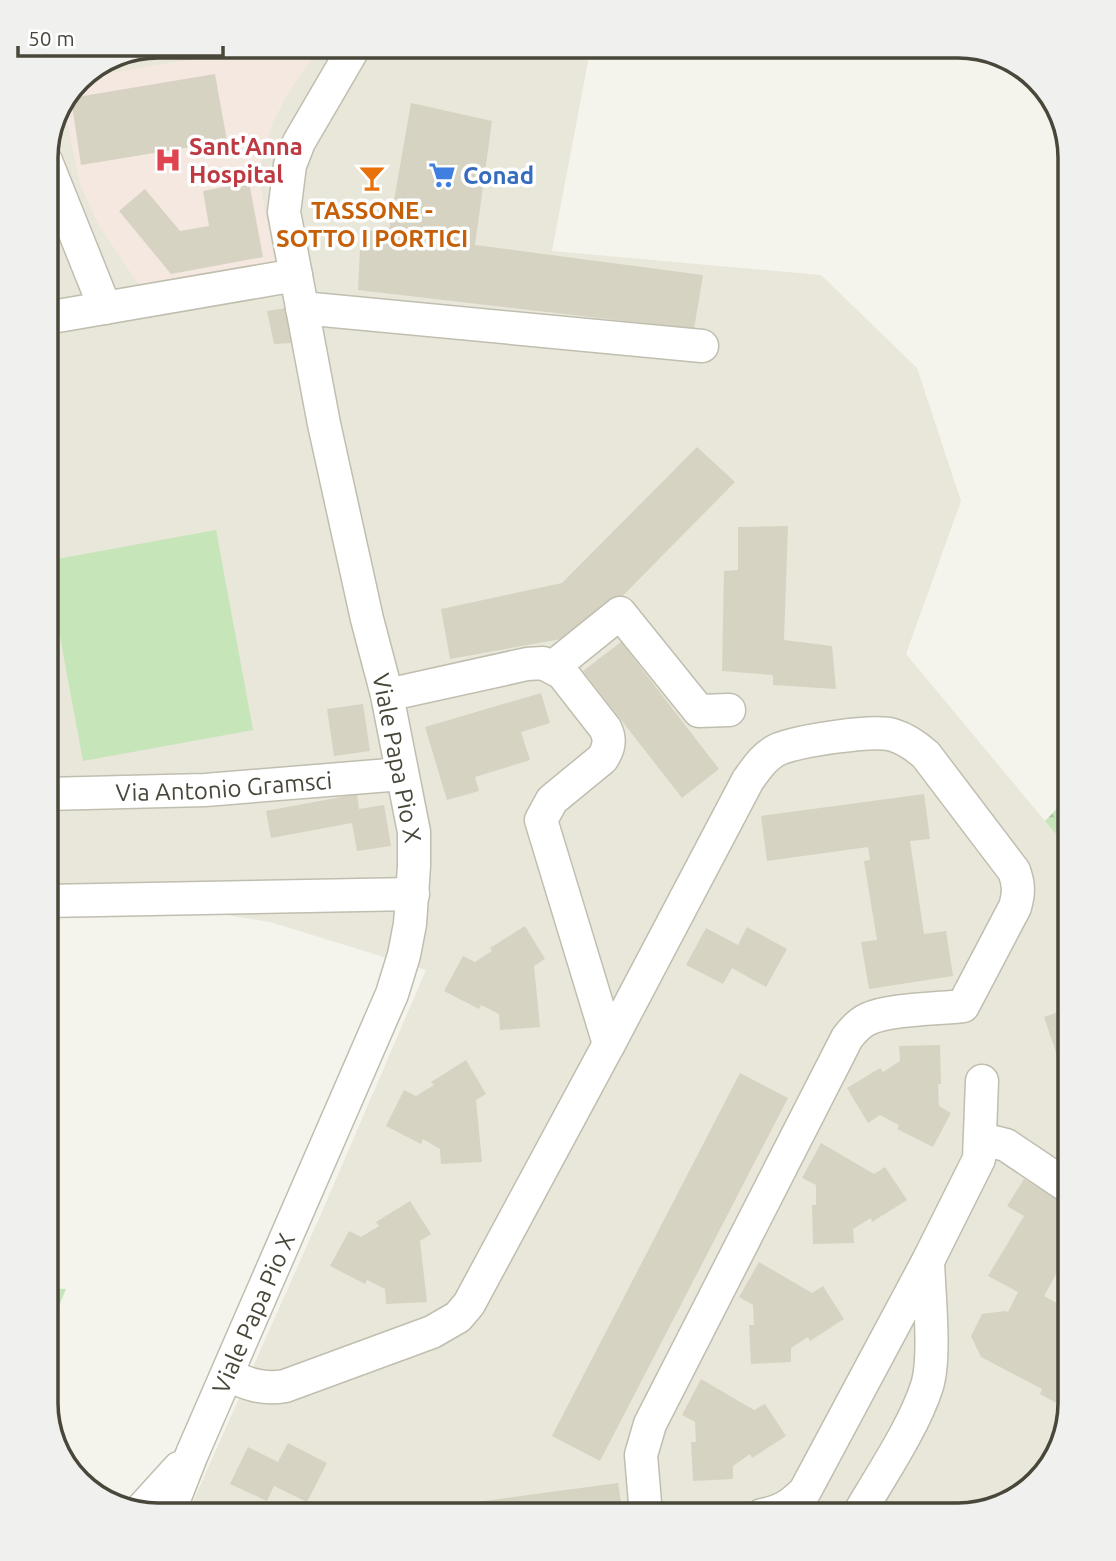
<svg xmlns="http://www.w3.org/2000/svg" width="1116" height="1561" viewBox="0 0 1116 1561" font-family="Ubuntu,sans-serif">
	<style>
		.residential { fill: #e8e7da }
		.medical { fill: #f4e8e0 }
		.grass { fill: #c6e5b8 }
		.forest { fill: url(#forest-firs) }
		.park { fill: url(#park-crowns) }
		.building { fill: #d6d3c2 }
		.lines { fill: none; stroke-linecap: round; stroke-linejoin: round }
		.minor-casing { stroke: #c0beaf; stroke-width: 35 }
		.minor { stroke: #fff; stroke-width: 32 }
		.labels { text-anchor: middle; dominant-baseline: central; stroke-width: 7; stroke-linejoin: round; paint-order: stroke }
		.health-label { font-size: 24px; font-weight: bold; fill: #be3a42; stroke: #fff; text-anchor: start }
		.shop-label { font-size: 24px; font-weight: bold; fill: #366cbe; stroke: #fff; text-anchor: start }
		.food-label { font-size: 24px; font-weight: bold; fill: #c56008; stroke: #fff }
		.street-label { font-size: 24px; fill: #49473a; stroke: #fff }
		.rim { fill: none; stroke: #49473a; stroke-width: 3.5 }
	</style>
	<defs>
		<pattern id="forest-firs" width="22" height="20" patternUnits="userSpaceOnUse" patternTransform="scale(1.75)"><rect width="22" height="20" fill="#c6e5b8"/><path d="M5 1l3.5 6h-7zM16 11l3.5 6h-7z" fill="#acc69f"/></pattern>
		<pattern id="park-crowns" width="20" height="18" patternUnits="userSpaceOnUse" patternTransform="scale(1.75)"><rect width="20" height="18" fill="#c6e5b8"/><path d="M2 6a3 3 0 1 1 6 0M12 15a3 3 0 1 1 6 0" fill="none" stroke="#acc69f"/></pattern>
	</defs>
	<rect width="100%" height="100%" fill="#f5f4ec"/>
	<path class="residential" d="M158,46H584L590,51L552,251L821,275L917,368L961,501L906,654L1070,851V1404L1055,1460L1015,1500L959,1515H187L321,1214L426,970L270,922L46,886V150L83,74Z"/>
	<path class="medical" d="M270,46H321L291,88L272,124L258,174L275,262L140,287L98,224L80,184L65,112L81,78Z"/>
	<path class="grass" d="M216,530L253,730L83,761L46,561Z"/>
	<path class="forest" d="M1070,795V851L1045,821Z"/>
	<path class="park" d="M46,1288L66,1289L46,1337Z"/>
	<path class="building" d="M215,74L227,141L81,165L71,98Z
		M411,103L492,121L475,245L703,275L694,329L358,290L361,229L446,241L389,229Z
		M249,182L263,257L171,274L119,211L145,189L180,231L209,226L203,191Z
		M285,308L292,343L274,344L267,311Z
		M697,447L735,482L584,635L450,659L441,609L562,583Z
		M788,526L784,640L832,646L836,689L773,685V675L722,671L724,571L738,570V527Z
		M621,642L719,769L682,798L583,671Z
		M541,693L550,723L521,732L530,760L475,777L479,791L447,800L425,727Z
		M363,704L370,751L334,756L327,709Z
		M357,794L359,809L384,805L391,846L357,851L352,823L271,838L266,811Z
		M924,794L930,839L910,841L924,934L946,931L953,976L869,989L861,942L877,940L864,861L870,860L868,847L767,861L761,816Z
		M525,926L545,959L534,966L540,1027L500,1030L499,1014L481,1005L479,1009L444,991L463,956L475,962L492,951L490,948Z
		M747,927L787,949L766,987L732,968L723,984L686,965L706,928L738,945Z
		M1070,1008V1078L1065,1079L1044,1017Z
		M940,1045L941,1084H938L939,1106L951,1113L933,1147L897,1129L899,1125L880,1115L868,1123L847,1088L880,1068L883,1072L900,1061L899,1046Z
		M466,1060L486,1094L476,1100L482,1162L441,1164L440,1149L423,1139L421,1144L386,1126L404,1090L416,1096L434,1085L431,1082Z
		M740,1073L788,1098L600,1461L552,1436Z
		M821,1143L874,1174L885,1167L907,1200L872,1222L871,1218L853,1229L854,1243L813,1244L812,1205H816V1185L802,1178Z
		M1024,1179L1070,1207V1249L1044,1296L1070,1310L1069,1410L1040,1394L1042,1389L981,1357L971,1336L982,1314L1005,1311L1008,1312L1018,1292L988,1276L1024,1216L1007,1206Z
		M410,1201L431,1234L420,1241L427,1302L386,1304L385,1289L367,1280L365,1284L330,1266L349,1231L361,1237L379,1226L376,1222Z
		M759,1262L812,1293L823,1286L844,1319L810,1341L808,1337L791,1348V1362L751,1364L749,1325H754L753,1305L739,1297Z
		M701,1379L754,1410L765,1404L786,1436L752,1458L750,1454L733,1466V1479L693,1481L691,1442H696L695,1422L682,1415Z
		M288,1443L327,1463L307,1502L274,1486L267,1501L230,1484L248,1447L278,1462Z
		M618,1483L623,1515H448L447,1506Z"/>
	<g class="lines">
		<defs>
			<g id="minor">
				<path d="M46,161L105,308"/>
				<path d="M302,308L702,346"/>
				<path d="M46,318L296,275"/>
				<path d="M553,667L620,613L699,711L729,710"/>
				<path d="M387,695L527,664L543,663L562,673L605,728C611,739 609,749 602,759L552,800L541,820L609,1044"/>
				<path id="s1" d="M46,794L205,790L402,774"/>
				<path d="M46,901L413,894"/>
				<path d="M981,1142H994L1006,1145L1070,1188"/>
				<path d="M928,1261L979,1159L982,1081"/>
				<path d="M228,1375C247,1384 263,1390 285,1386L432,1332L458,1317L469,1304L609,1044L748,780C756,769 765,755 779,749C799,741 873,729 893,735C906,739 916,746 926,755L1014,871C1019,884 1019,893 1015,907L963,1006C937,1009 890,1009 868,1019C859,1023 853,1030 847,1038L650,1424L641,1455L646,1515"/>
				<path d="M139,1512L179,1468"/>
				<path id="s2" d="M168,1515L192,1454L392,994L404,955L410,924L414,866V832L387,695L367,619L324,424L284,212L290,165L299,142L355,46"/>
				<path d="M762,1515C781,1512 791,1505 805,1491L928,1261C929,1294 936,1357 927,1386C914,1427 880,1477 858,1515"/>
			</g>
		</defs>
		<use href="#minor" class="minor-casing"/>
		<use href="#minor" class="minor"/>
	</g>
	<defs>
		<symbol id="hospital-bare" viewBox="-9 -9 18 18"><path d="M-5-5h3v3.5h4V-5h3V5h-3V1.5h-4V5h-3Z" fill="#e0444e" stroke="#fff" stroke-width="2.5" paint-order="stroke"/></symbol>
		<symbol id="supermarket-bare" viewBox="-9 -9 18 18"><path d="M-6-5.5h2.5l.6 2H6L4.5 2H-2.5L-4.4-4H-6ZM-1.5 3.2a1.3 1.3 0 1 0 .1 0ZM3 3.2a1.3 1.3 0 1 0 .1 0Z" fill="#3f7fe0" stroke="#fff" stroke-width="2.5" paint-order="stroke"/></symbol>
		<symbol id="bar-bare" viewBox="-9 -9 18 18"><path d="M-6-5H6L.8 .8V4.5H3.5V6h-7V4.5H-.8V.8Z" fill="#e8710a" stroke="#fff" stroke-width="2.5" paint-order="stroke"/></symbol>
	</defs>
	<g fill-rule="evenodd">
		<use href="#hospital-bare" x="149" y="141" width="38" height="38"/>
		<use href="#supermarket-bare" x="423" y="156" width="38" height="38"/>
		<use href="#bar-bare" x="353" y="159" width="38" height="38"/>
	</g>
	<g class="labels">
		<g class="health-label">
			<text x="189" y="146">Sant'Anna<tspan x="189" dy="28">Hospital</tspan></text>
		</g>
		<g class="shop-label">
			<text x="463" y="175">Conad</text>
		</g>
		<g class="food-label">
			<text x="372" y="210">TASSONE -<tspan x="372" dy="28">SOTTO I PORTICI</tspan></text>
		</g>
		<g class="street-label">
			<text transform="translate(397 758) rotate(79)">Viale Papa Pio X</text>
			<text stroke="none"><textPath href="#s1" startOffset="178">Via Antonio Gramsci</textPath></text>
			<text stroke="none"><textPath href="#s2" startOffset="219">Viale Papa Pio X</textPath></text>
		</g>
	</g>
	<path d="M0 0H1116V1561H0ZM158 58H958A100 100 0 0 1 1058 158V1403A100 100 0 0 1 958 1503H158A100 100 0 0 1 58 1403V158A100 100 0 0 1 158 58Z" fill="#f0f0ef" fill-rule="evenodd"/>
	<path class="rim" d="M158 58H958A100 100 0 0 1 1058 158V1403A100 100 0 0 1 958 1503H158A100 100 0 0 1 58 1403V158A100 100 0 0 1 158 58Z"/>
	<path d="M18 46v10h205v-10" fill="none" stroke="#49473a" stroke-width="3.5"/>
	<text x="28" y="46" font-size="21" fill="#49473a" stroke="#ffffff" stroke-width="5" paint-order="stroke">50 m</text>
</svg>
